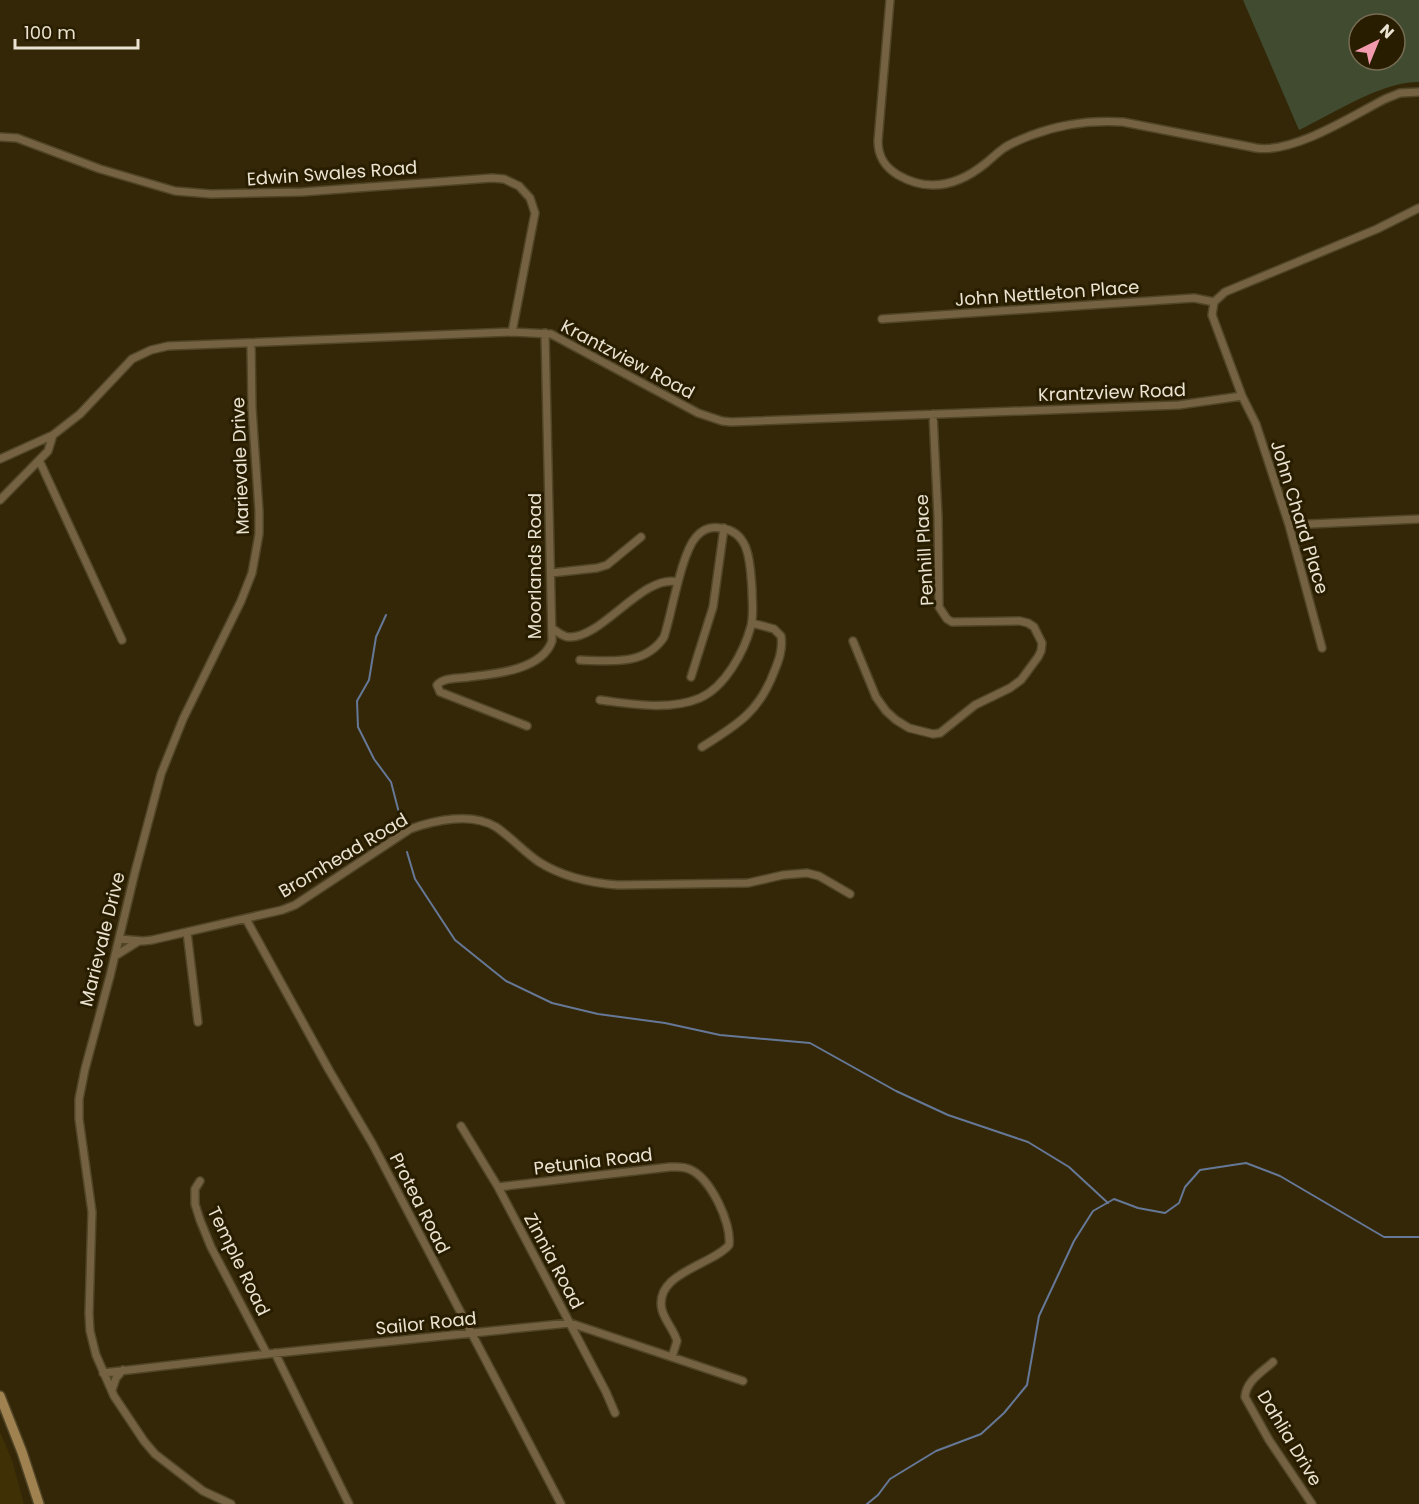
<svg xmlns="http://www.w3.org/2000/svg" width="1419" height="1504" viewBox="0 0 1419 1504" font-family="Poppins,sans-serif">
	<style>
		.built { fill: #3f3006 }
		.green { fill: #414b30; fill-rule: evenodd }
		.lines { fill: none; stroke-linecap: round; stroke-linejoin: round }
		.stream { stroke: #667897; stroke-width: 2 }
		.minor-casing { stroke: #504527; stroke-width: 10 }
		.secondary-casing { stroke: #504527; stroke-width: 12 }
		.minor { stroke: #756243; stroke-width: 7 }
		.secondary { stroke: #a08150; stroke-width: 9 }
		.labels { text-anchor: middle; dominant-baseline: central; stroke-width: 6; stroke-linejoin: round; paint-order: stroke }
		.street-label { font-size: 18px; fill: #eae3d1; stroke: #291d00 }
	</style>
	<rect width="100%" height="100%" fill="#332707"/>
	<path class="built" d="M0,1432L12,1460L24,1504H0Z"/>
	<path class="green" d="M1243,0H1419V82C1385,80 1330,115 1299,130ZM1359,24H1395V60H1359Z"/>
	<g class="lines">
		<path class="stream" d="M386,615L376,637L369,680L357,701L358,727L374,759L391,782L403,828
			M407,852L415,879L455,940L506,981L552,1003L598,1014L665,1023L720,1035L810,1043L896,1091L948,1115L1028,1142L1069,1167L1108,1203
			M867,1504L878,1495L890,1479L936,1451L981,1434L1004,1413L1027,1385L1039,1316L1074,1241L1093,1211L1114,1199L1138,1208L1165,1213L1179,1203L1185,1187L1200,1170L1246,1163L1280,1176L1384,1237H1419"/>
		<defs>
			<path id="minor" d="M890,0L878,141C878,157 885,167 898,175C929,193 959,185 986,163C992,158 997,153 1004,148C1013,142 1022,139 1032,135C1061,124 1092,120 1123,122L1256,148C1293,154 1352,116 1385,99L1400,93L1419,92
				M0,137L17,138L100,169L175,191L211,194L302,192L492,178L504,179L519,186L530,198L535,213L512,332
				M882,319L1194,298L1214,302
				M0,459L53,435L80,414L132,359L151,350L168,346L512,332L551,334L698,413L722,421L731,422L1179,405L1242,396
				M39,460L122,640
				M0,500L48,451L53,435
				M1289,525L1419,519
				M551,573L597,568L607,565L641,537
				M553,629C558,632 563,637 569,637C602,639 643,573 678,582
				M853,641L876,697L886,711L896,720L909,728L933,734L940,733L975,705L1010,688L1021,680L1038,657L1041,651L1042,643L1034,627L1028,623L1020,621L952,622L947,619L939,607L938,517L933,414
				M1322,648L1289,525L1256,424L1242,396L1212,315L1214,302L1225,292L1377,229L1419,208
				M580,660C611,661 645,666 664,637C672,613 681,554 696,537C702,530 710,526 720,528C751,531 750,565 752,589C752,601 754,614 751,626C744,652 725,687 700,698C669,711 632,704 600,700
				M691,677L713,607L724,528
				M527,726L440,692L437,685C444,677 458,679 469,677C495,674 542,670 552,641L545,333
				M702,747C737,725 759,712 774,672C779,660 783,649 781,636L774,629L752,623
				M246,919L329,1070L372,1143L561,1504
				M187,932L198,1022
				M119,939L143,941L152,940L282,910L295,905L410,829C435,820 472,812 496,827C511,837 524,852 539,862C563,877 590,883 618,885L748,883L783,875L807,873L819,876L850,894
				M115,956L139,941
				M461,1126L498,1187L606,1392L615,1413
				M200,1181L195,1189V1204L200,1220L211,1247L267,1354
				M498,1187L670,1167C677,1167 683,1166 689,1169C710,1177 732,1223 729,1245C713,1265 653,1273 662,1310C665,1321 674,1330 677,1341L672,1357
				M275,1353L349,1504
				M1273,1362C1262,1372 1246,1381 1245,1397L1269,1440L1312,1504
				M103,1373L267,1354L570,1323L743,1381
				M112,1390L116,1378L123,1370
				M231,1504L203,1491L155,1454L144,1441L114,1396L96,1355L90,1331L89,1314L92,1212L79,1119V1099L85,1069L110,976L135,872L161,774L183,719L241,601L252,573L259,534V511L252,408L251,344"/>
			<path id="secondary" d="M0,1396L22,1452L39,1504"/>
		</defs>
		<use href="#minor" class="minor-casing"/>
		<use href="#secondary" class="secondary-casing"/>
		<use href="#minor" class="minor"/>
		<use href="#secondary" class="secondary"/>
	</g>
	<g class="labels">
		<g class="street-label">
			<text transform="translate(332 173) rotate(-4)">Edwin Swales Road</text>
			<text transform="translate(1047 293) rotate(-4)">John Nettleton Place</text>
			<text transform="translate(628 359) rotate(28)">Krantzview Road</text>
			<text transform="translate(1112 392) rotate(-2)">Krantzview Road</text>
			<text transform="translate(240 466) rotate(-92)">Marievale Drive</text>
			<text transform="translate(1300 517) rotate(73)">John Chard Place</text>
			<text transform="translate(924 550) rotate(-93)">Penhill Place</text>
			<text transform="translate(534 566) rotate(-90)">Moorlands Road</text>
			<text transform="translate(343 855) rotate(-31)">Bromhead Road</text>
			<text transform="translate(102 939) rotate(-76)">Marievale Drive</text>
			<text transform="translate(593 1161) rotate(-7)">Petunia Road</text>
			<text transform="translate(420 1203) rotate(63)">Protea Road</text>
			<text transform="translate(239 1261) rotate(64)">Temple Road</text>
			<text transform="translate(554 1261) rotate(62)">Zinnia Road</text>
			<text transform="translate(426 1323) rotate(-6)">Sailor Road</text>
			<text transform="translate(1290 1438) rotate(59)">Dahlia Drive</text>
		</g>
	</g>
	<g transform="translate(1377 42) rotate(43)"><circle r="28" fill="#291d00" stroke="#766c54" stroke-width="1.5"/>
	<path d="M0-4.5L10 22L0 15L-10 22Z" fill="#f29aae"/>
	<text y="-9" font-size="16" font-weight="bold" text-anchor="middle" fill="#eae3d1">N</text>
	</g>
	<path d="M15 39v9h123v-9" fill="none" stroke="#eae3d1" stroke-width="3"/>
	<text x="24" y="39" font-size="18" fill="#eae3d1" stroke="#291d00" stroke-width="4.5" paint-order="stroke">100 m</text>
</svg>
